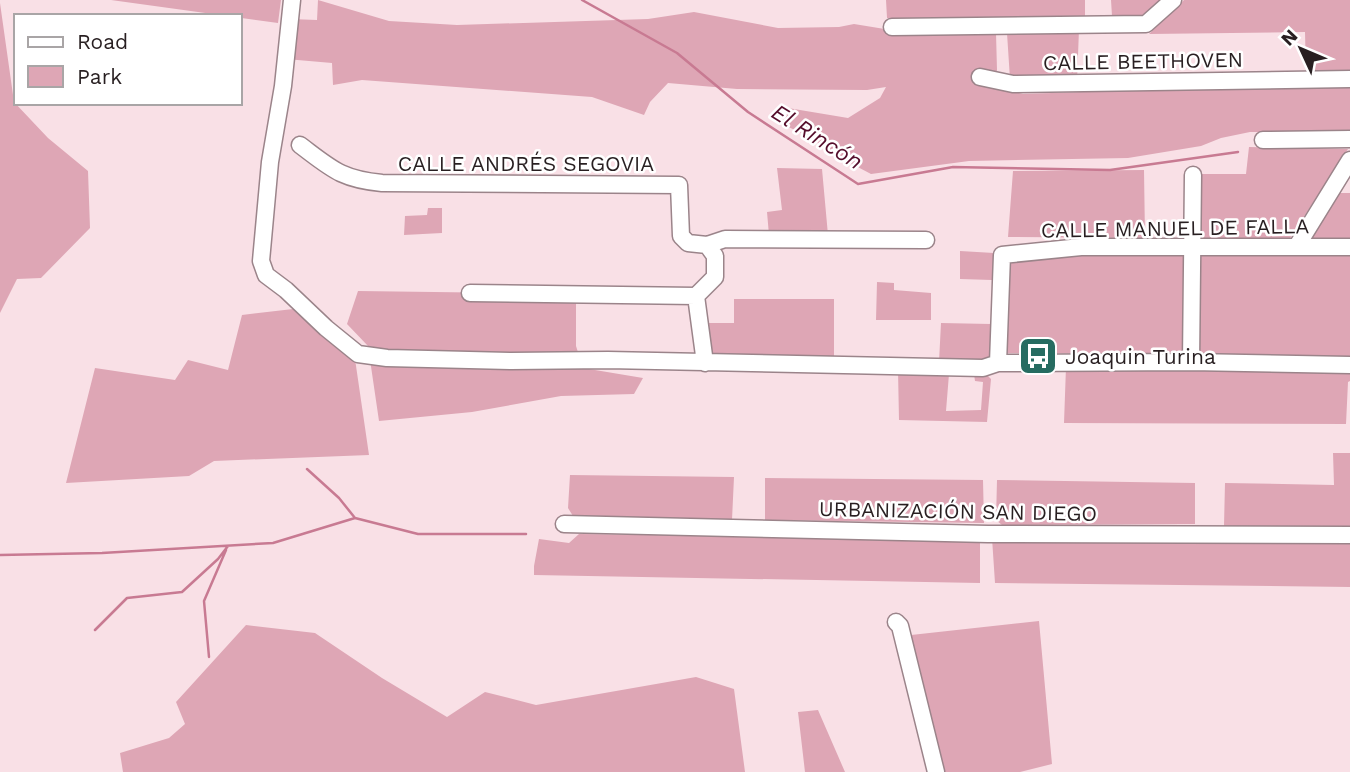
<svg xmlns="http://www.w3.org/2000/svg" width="1350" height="772" viewBox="0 0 1350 772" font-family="'Work Sans',sans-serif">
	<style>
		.green { fill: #dea6b5 }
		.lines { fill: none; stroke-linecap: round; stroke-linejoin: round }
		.stream { stroke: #c87a92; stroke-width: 2.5 }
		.minor-casing { stroke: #9b848a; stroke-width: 19 }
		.minor { stroke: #fff; stroke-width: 16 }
		.labels { text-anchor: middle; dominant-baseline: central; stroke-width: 5; stroke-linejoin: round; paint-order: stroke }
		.street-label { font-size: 21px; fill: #281f21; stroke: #fff }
		.poi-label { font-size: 21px; fill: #281f21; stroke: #fff; text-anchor: start }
		.water-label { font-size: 23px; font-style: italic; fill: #550d2b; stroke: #fff }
	</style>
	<rect width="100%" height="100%" fill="#f9e0e6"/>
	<path class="green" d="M111,0H281L278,23Z
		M318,0L389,21L457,25L648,19L694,12L778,28L839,27L854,24L903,32L996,33L997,70L993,87L1023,94L1254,86L1350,87V132H1250L1221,138L1201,146L1128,158L969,161L871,174L833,154L810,137L784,125L788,108L848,118L880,98L886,87L867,90L737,89L668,83L650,102L644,115L592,97L362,80L333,85L332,63L286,59L290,19L317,20Z
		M886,0H1085V17L887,18Z
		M1111,0H1164C1142,19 1141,17 1112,16Z
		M1184,0H1350V73H1306L1305,32L1149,34Z
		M0,3L14,102L48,138L88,171L90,228L41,278L17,279L0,313Z
		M1079,29L1077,82L1010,79L1007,33Z
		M1249,147L1348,149L1290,238L1286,240L1205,239L1200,237V174H1246Z
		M777,168L822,169L828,235H769L767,212L782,210Z
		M1144,170L1145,238L1008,237L1013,171Z
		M1337,193H1350V242L1317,241L1311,237Z
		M428,208H442V233L404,235L405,216L427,215Z
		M960,251L994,253L992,280L960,279Z
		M1076,252L1185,255V352L1181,354L1007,353L1004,348L1007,264Z
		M1204,253L1350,256V358L1201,354L1199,348L1201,256Z
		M877,282L894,283V290L931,293V320H876Z
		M358,291L576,294V346L583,368L643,378L634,394L561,396L472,412L379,421L368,346L347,324Z
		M734,299H834V357L710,355L709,323H734Z
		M293,309L355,359L369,455L214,461L189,476L66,483L95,368L175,380L188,360L228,370L242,315Z
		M941,323L991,324L990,356L982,362H939Z
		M1066,367L1350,371V381L1348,382L1346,424L1064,423Z
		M898,370L949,374L946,411L981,410L983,382L975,381L974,374H986L991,379L987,422L899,420Z
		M1333,453H1350V528L1224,526L1225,483L1334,485Z
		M570,475L734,477L732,520L573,516L568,508Z
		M765,478L983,480L984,523L765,520Z
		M997,480L1195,483V524L1002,525L996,520Z
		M579,534L976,539L980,541V583L534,575V566L539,539L569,543Z
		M992,538L1350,542V587L995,583Z
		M1039,621L1052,764L1020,772H937L902,636Z
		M246,625L315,633L382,678L447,717L485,692L536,705L696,677L734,689L745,772H123L120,753L169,738L185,724L176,702Z
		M818,710L845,772H805L798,712Z"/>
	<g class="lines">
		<path class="stream" d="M582,0L677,53L748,112L858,184L953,167L1110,170L1238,152
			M307,469L339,498L355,518
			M0,555L102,553L273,543L355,518L418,534H526
			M95,630L127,598L182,592L218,559L228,546
			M209,657L204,601L226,550"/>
		<defs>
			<path id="minor" d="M292,0L283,86L270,162L261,261L266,275L286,290L326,328L358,354L387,358L511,361L608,360L983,368L998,363L1191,362L1350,365
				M892,27L1146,24L1173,0
				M980,77L1013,84L1350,79
				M1263,140L1350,139
				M300,145C332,169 341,179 382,183L679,185L681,236L688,243L707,245L715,256V277L696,296L705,363
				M707,245L725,239L926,240
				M1297,246L1350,160
				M470,293L696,296
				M1191,362L1193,175
				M998,363L1002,255L1081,247H1350
				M564,524L988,534L1350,535
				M896,622L900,626L936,772"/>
		</defs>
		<use href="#minor" class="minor-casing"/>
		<use href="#minor" class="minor"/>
	</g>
	<defs>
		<symbol id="bus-square" viewBox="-11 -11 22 22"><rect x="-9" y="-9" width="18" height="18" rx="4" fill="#266c61" stroke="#fff"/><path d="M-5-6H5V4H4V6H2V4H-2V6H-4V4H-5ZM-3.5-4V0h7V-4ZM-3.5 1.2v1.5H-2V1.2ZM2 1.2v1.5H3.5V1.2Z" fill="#fff"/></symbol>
	</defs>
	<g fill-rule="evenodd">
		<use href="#bus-square" x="1016" y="334" width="44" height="44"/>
	</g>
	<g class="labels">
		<g class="street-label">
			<text transform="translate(1143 61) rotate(-1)">CALLE BEETHOVEN</text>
			<text x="526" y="163">CALLE ANDRÉS SEGOVIA</text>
			<text transform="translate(1175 228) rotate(-1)">CALLE MANUEL DE FALLA</text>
			<text transform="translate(958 511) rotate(1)">URBANIZACIÓN SAN DIEGO</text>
		</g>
		<g class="poi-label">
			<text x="1065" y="356">Joaquin Turina</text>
		</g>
		<g class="water-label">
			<text transform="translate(817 137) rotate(32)">El Rincón</text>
		</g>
	</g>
	<rect x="14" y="14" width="228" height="91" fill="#ffffff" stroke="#a9a5a6" stroke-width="2"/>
	<rect x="28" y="37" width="35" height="10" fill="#ffffff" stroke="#a9a5a6" stroke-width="2"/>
	<text x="77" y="49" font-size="21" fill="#281f21">Road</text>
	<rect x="28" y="66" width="35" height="21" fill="#dea6b5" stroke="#a9a5a6" stroke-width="2"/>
	<text x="77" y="84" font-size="21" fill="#281f21">Park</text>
	<g transform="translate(1301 49) rotate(314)" stroke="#ffffff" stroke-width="5" paint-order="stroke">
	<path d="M0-5L12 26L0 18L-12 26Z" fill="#281f21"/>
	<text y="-10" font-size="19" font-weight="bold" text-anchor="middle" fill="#281f21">N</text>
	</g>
</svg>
